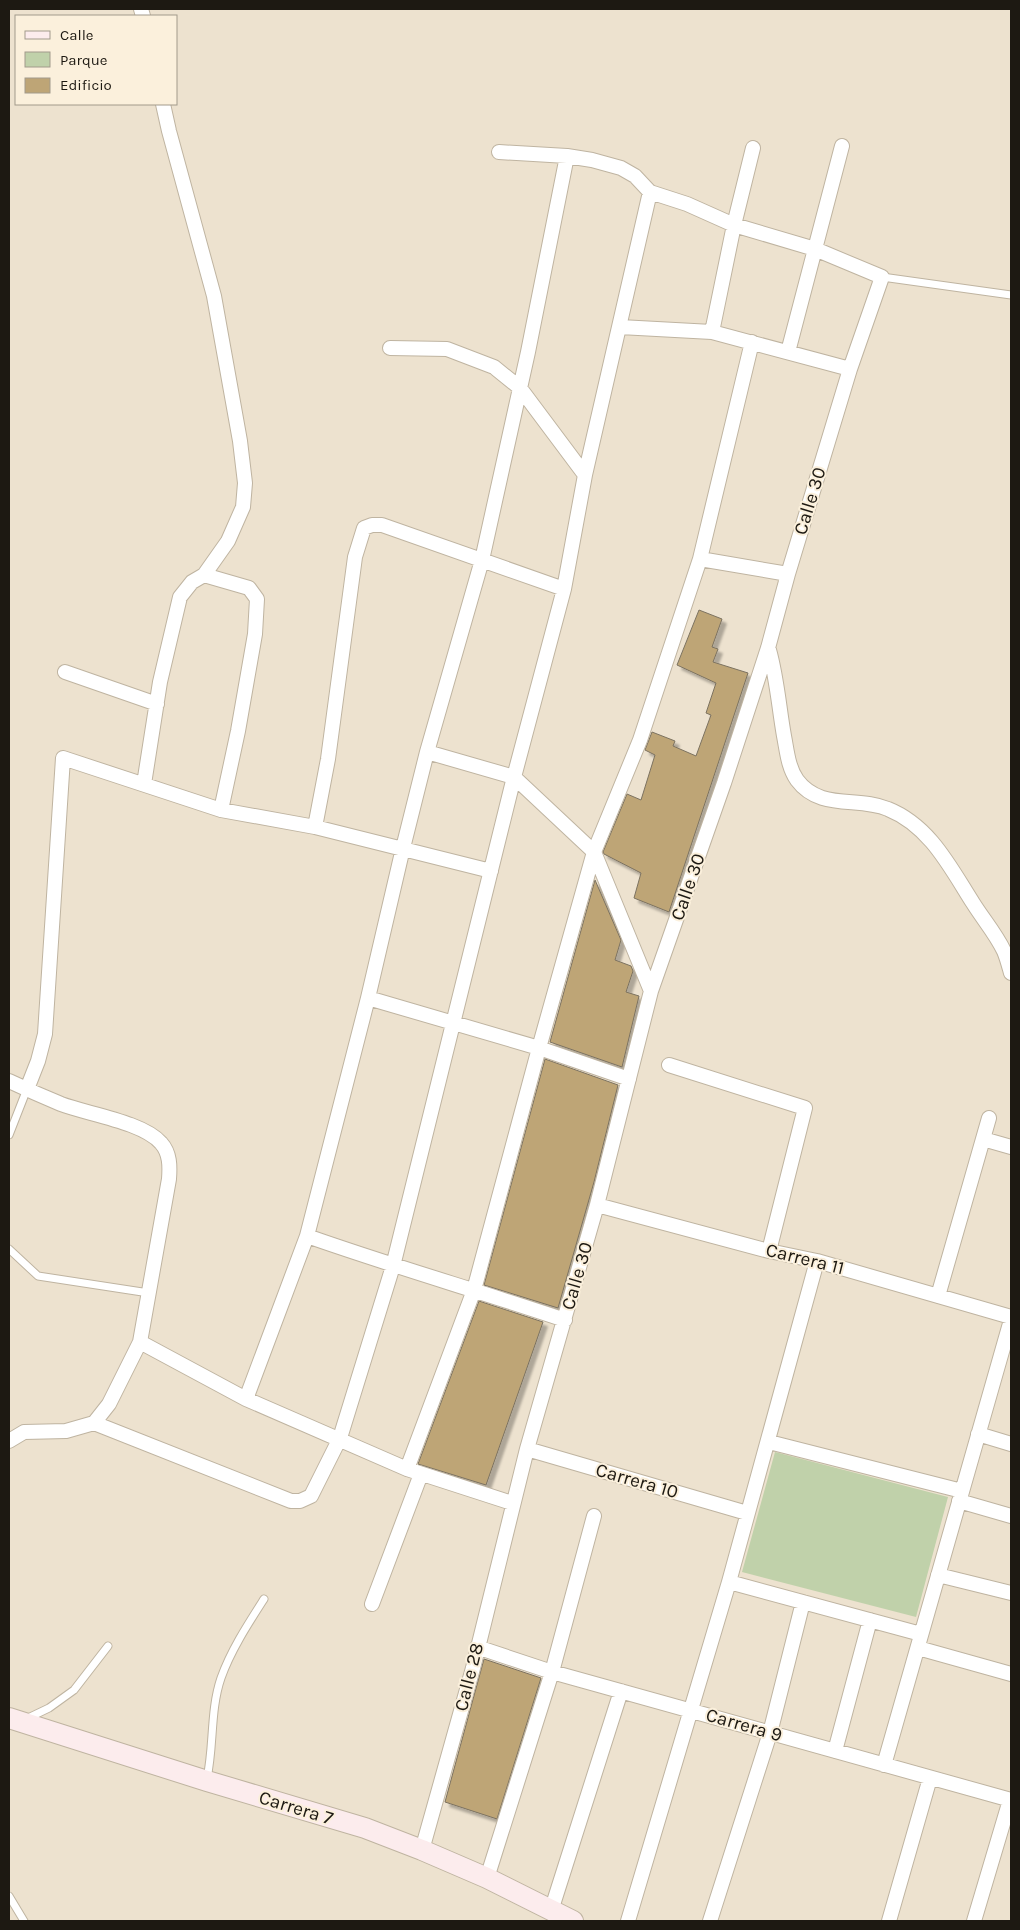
<svg xmlns="http://www.w3.org/2000/svg" width="1020" height="1930" viewBox="0 0 1020 1930" font-family="Karla,sans-serif">
	<style>
		.green { fill: #c0d1aa }
		.building { fill: #bea576; stroke: #7c7260; filter: url(#shadow) }
		.lines { fill: none; stroke-linecap: round; stroke-linejoin: round }
		.lane-casing { stroke: #bfb4a1; stroke-width: 9 }
		.street-casing { stroke: #bfb4a1; stroke-width: 16 }
		.secondary-casing { stroke: #bfb4a1; stroke-width: 22 }
		.lane { stroke: #fff; stroke-width: 7 }
		.street { stroke: #fff; stroke-width: 14 }
		.secondary { stroke: #fceced; stroke-width: 20 }
		.labels { text-anchor: middle; dominant-baseline: central; stroke-width: 4; stroke-linejoin: round; paint-order: stroke }
		.street-label { font-size: 19px; fill: #1d1912; stroke: #fbf0dc }
	</style>
	<defs>
		<filter id="shadow"><feDropShadow dx="4.5" dy="4.5" stdDeviation="1" flood-color="#0004"/></filter>
	</defs>
	<rect width="100%" height="100%" fill="#ede2cf"/>
	<path class="green" d="M775,1452L948,1497L916,1617L742,1572Z"/>
	<path class="building" d="M699,610L722,619L712,647L718,649L713,662L748,673L669,912L634,898L641,873L604,854L603,852L627,794L641,800L655,755L645,750L652,732L675,741L673,746L696,756L711,715L706,713L716,683L677,665Z
		M595,880L621,940L615,960L631,966L633,971L626,992L639,996L622,1067L550,1042Z
		M545,1059L618,1085L594,1182L558,1308L484,1285Z
		M479,1301L543,1322L486,1485L418,1464Z
		M484,1659L541,1678L497,1819L445,1802Z"/>
	<g class="lines">
		<defs>
			<path id="lane" d="M882,277L1011,295
				M9,1135L27,1089
				M9,1249L38,1276L149,1293
				M26,1719L49,1708L74,1690L108,1646
				M207,1778C214,1746 210,1710 221,1678C231,1650 248,1624 264,1599
				M9,1896L24,1921"/>
			<path id="street" d="M141,9L143,16
				M620,327L712,332L850,369
				M712,332L734,225L753,148
				M390,348L447,349L494,367L520,388L585,475
				M788,352L842,146
				M700,559L788,574
				M204,575L249,588L257,599L255,634L238,731L221,810
				M769,650C777,678 779,708 784,736C787,751 788,767 797,780C820,811 858,796 888,809C930,826 950,867 973,903C983,919 996,934 1004,951C1007,958 1009,966 1011,973
				M65,672L157,704
				M427,752L514,777L594,852L651,991
				M144,784L160,682L180,597L192,582L204,575L228,541L243,507L245,483L240,441L214,296L169,131L163,104
				M315,827L328,759L355,557L364,528L372,525H382L564,589
				M368,998L539,1048L629,1079
				M669,1065L805,1108L769,1251
				M9,1081C26,1089 44,1097 61,1104C87,1114 143,1122 161,1143C170,1153 170,1166 169,1179L140,1342L109,1404L94,1423L66,1431L24,1432L9,1441
				M27,1089L38,1061L45,1034L63,758L221,810L315,827L491,871
				M983,1139L1011,1147
				M597,1205L769,1251L817,1261L1011,1317
				M307,1236C392,1266 479,1291 565,1320
				M938,1296L989,1118
				M140,1342L246,1399L407,1469L512,1503
				M246,1399L307,1236L368,998L403,848L427,752L482,560L528,352L567,156
				M94,1423L291,1501H300L311,1496L340,1438L393,1266L514,777L564,589L585,475L650,192
				M978,1434L1011,1444
				M769,1442L962,1491
				M527,1449L747,1513
				M407,1469L474,1290L539,1048L594,852L640,740L700,559L752,342
				M959,1501L1011,1516
				M938,1575L1011,1593
				M729,1582L921,1634
				M372,1604L421,1474
				M477,1647L552,1672L1011,1800
				M918,1648L1011,1674
				M835,1751L870,1620
				M884,1765L1011,1320
				M422,1850L473,1668L527,1449L597,1205L651,991L724,783L768,648L788,574L850,369L882,277L815,249L734,225L687,204L650,192L635,176L621,168L592,160L567,156L499,152
				M487,1878L552,1672L594,1516
				M551,1911L621,1691
				M628,1921L729,1582L817,1261
				M710,1921L770,1733L803,1602
				M889,1921L930,1778
				M974,1921L1010,1800"/>
			<path id="secondary" d="M9,1718L207,1781L365,1828L422,1850L487,1878L573,1921"/>
		</defs>
		<use href="#lane" class="lane-casing"/>
		<use href="#street" class="street-casing"/>
		<use href="#secondary" class="secondary-casing"/>
		<use href="#lane" class="lane"/>
		<use href="#street" class="street"/>
		<use href="#secondary" class="secondary"/>
	</g>
	<g class="labels">
		<g class="street-label">
			<text transform="translate(810 501) rotate(-73)">Calle 30</text>
			<text transform="translate(688 887) rotate(-71)">Calle 30</text>
			<text transform="translate(805 1259) rotate(14)">Carrera 11</text>
			<text transform="translate(577 1276) rotate(-74)">Calle 30</text>
			<text transform="translate(637 1481) rotate(16)">Carrera 10</text>
			<text transform="translate(469 1677) rotate(-76)">Calle 28</text>
			<text transform="translate(744 1725) rotate(16)">Carrera 9</text>
			<text transform="translate(296 1808) rotate(17)">Carrera 7</text>
		</g>
	</g>
	<rect width="1020" height="1930" fill="none" stroke="#1d1912" stroke-width="20"/>
	<rect x="15" y="15" width="162" height="90" fill="#fbf0dc" stroke="#a29a8b"/>
	<rect x="25" y="31" width="25" height="8" fill="#fceced" stroke="#a29a8b"/>
	<text x="60" y="40" font-size="15" fill="#1d1912">Calle</text>
	<rect x="25" y="52" width="25" height="15" fill="#c0d1aa" stroke="#a29a8b"/>
	<text x="60" y="65" font-size="15" fill="#1d1912">Parque</text>
	<rect x="25" y="78" width="25" height="15" fill="#bea576" stroke="#a29a8b"/>
	<text x="60" y="90" font-size="15" fill="#1d1912">Edificio</text>
</svg>
